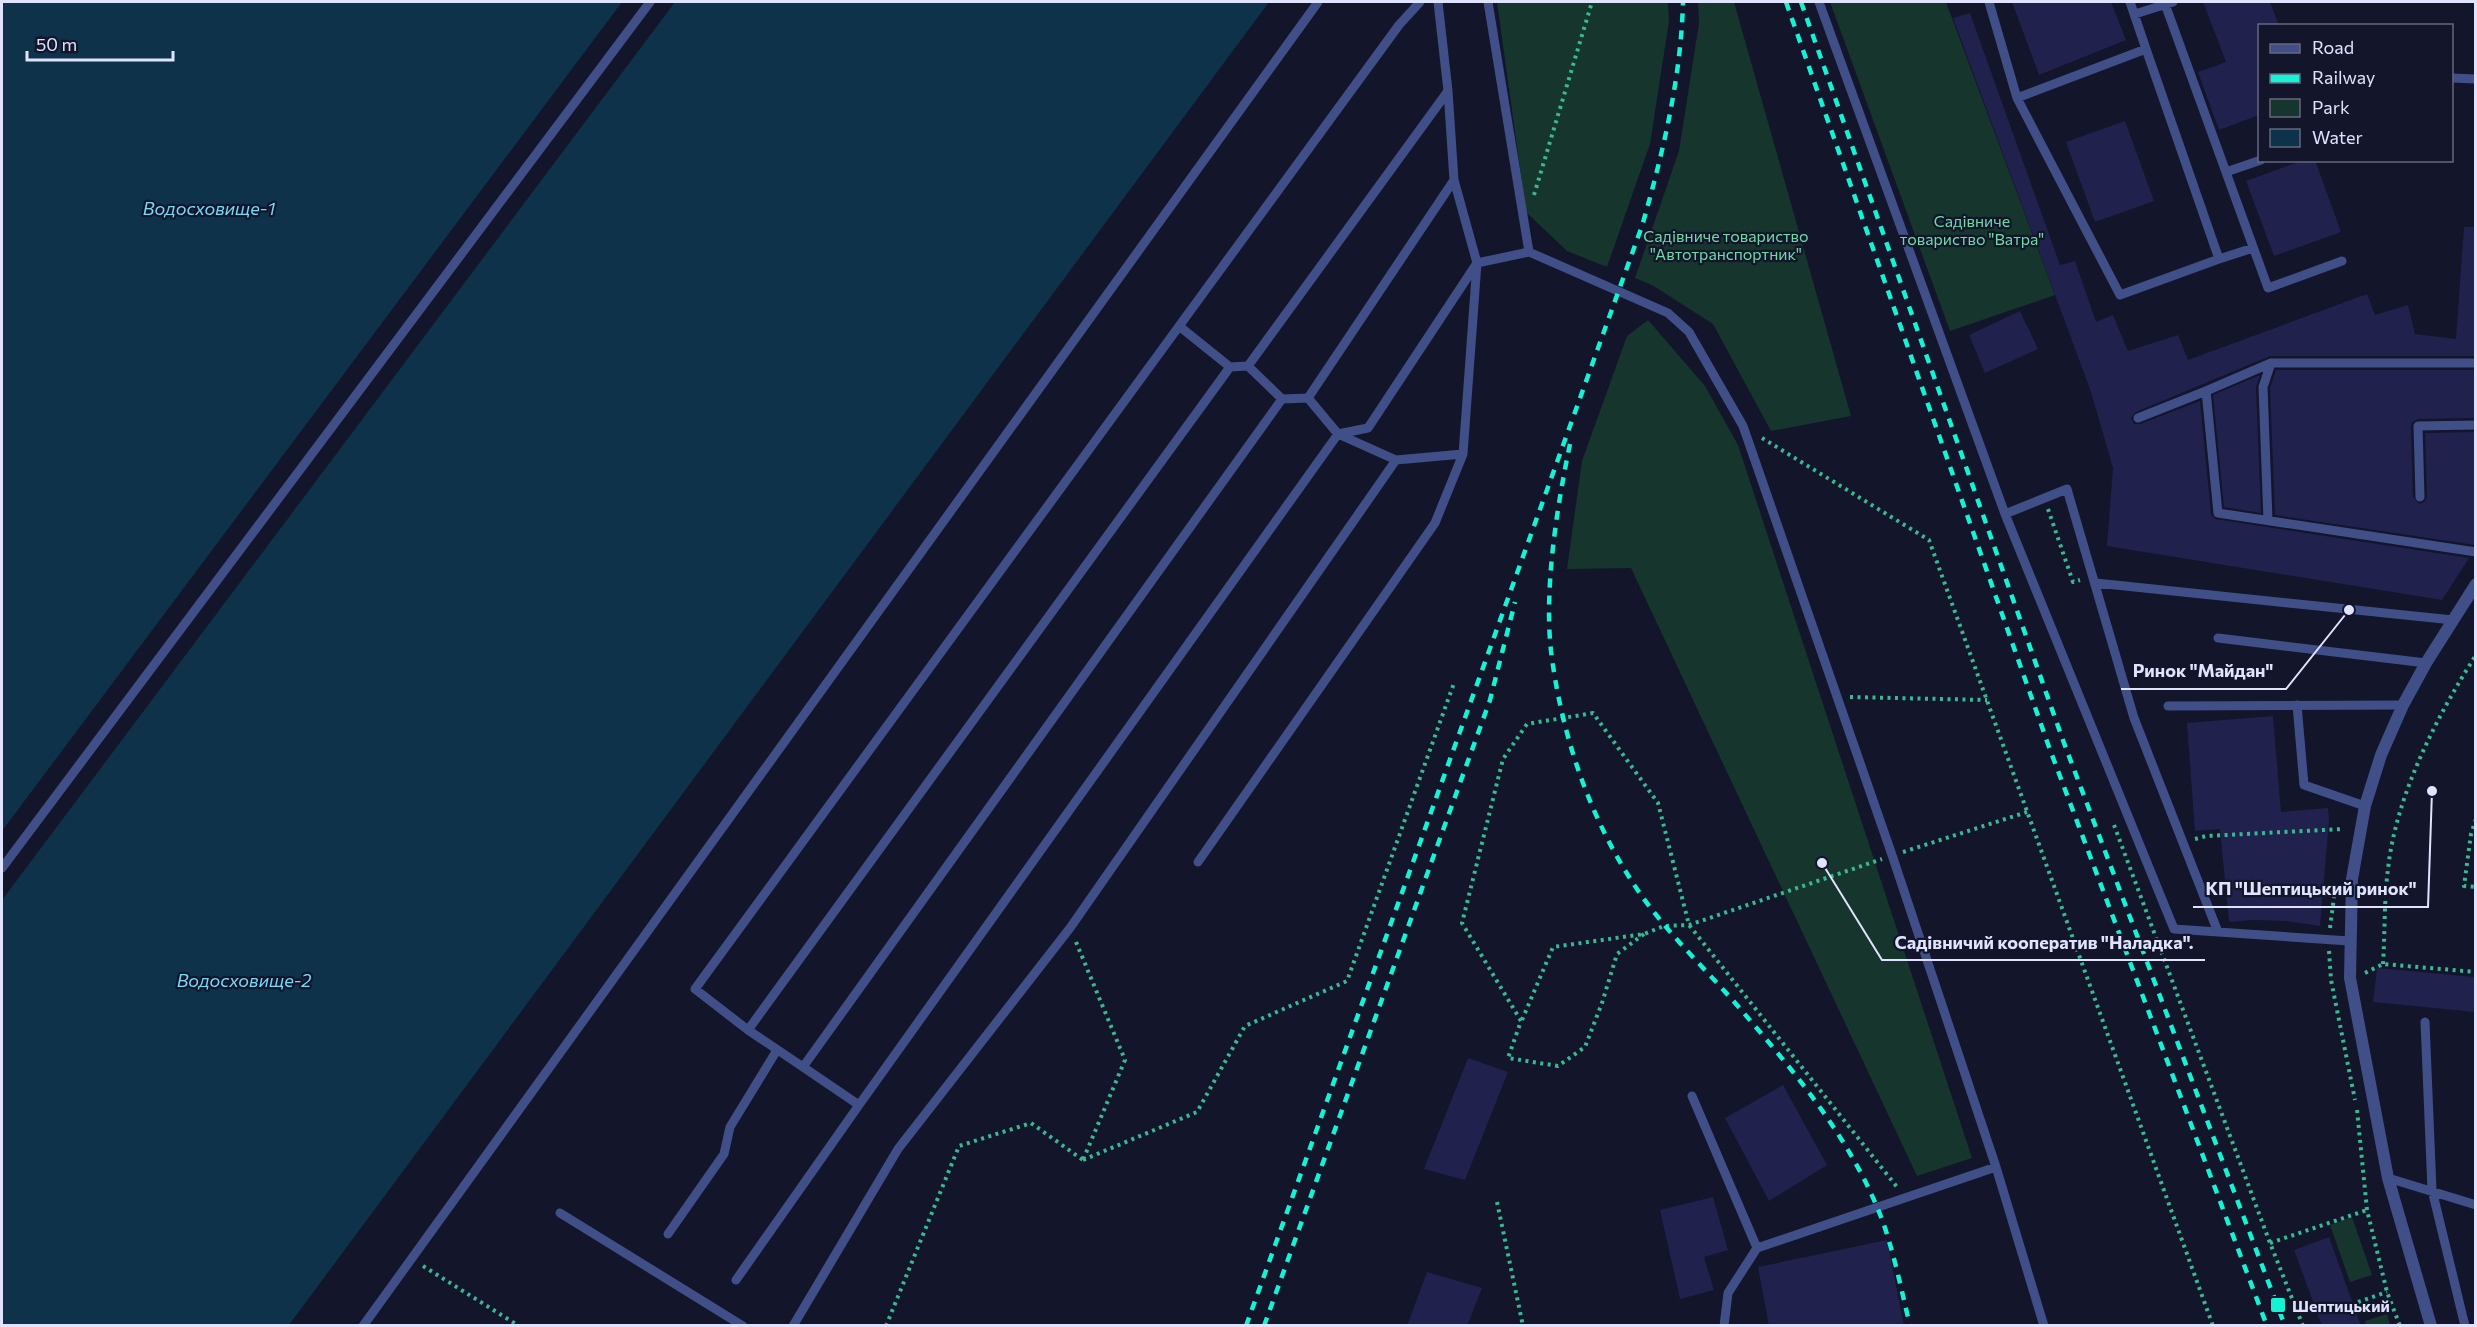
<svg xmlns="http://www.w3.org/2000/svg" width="2477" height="1327" viewBox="0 0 2477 1327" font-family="Commissioner,sans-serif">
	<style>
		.green { fill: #16352c }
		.water { fill: #0e3249 }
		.building { fill: #20214c }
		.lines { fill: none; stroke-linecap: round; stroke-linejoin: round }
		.path { stroke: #37b992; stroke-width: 4; stroke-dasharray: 3 4.5; stroke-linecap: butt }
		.service { stroke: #404f88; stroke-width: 9 }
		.tertiary { stroke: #404f88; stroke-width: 12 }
		.rail { stroke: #14f4d4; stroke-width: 4.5; stroke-dasharray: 9 8; stroke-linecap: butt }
		.poi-dot { fill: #14f4d4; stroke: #13152b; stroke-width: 2 }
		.labels { text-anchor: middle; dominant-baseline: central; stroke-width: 4.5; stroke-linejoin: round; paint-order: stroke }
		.park-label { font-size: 16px; fill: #6cdca5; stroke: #13152b }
		.poi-label { font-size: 16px; font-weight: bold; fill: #dfe3fe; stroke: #13152b; text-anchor: start }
		.water-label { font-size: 18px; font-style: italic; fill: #72dbf9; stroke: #13152b }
		.leader { fill: none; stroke: #dfe3fe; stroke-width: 2 }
		.callout-dot { fill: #dfe3fe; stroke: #13152b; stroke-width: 2 }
		.callout-label { font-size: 18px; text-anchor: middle; font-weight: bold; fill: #dfe3fe; stroke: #13152b; stroke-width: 4.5; stroke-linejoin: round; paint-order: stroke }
	</style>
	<rect width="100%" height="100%" fill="#13152b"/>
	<path class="green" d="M1497,2H1668L1669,21L1650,144L1607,267L1567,251L1526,212Z
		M1698,2H1734L1851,416L1771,431L1713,324L1652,285L1635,278L1679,151L1699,23Z
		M1830,2H1946L2055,295L1950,331Z
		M1648,320L1705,386L1738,445L1972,1158L1917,1176L1631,568L1567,569L1582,461L1627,336Z
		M2352,1217L2372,1275L2350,1282L2330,1225Z
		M2387,1314L2390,1325H2366L2365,1321Z"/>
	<path class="water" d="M3,2H622L2,831V4Z
		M675,2H1269L289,1325H2V900Z"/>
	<path class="building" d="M2012,2H2111L2126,40L2039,75Z
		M2203,2H2270L2279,26H2259V115L2219,130L2198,72L2226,62Z
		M1970,13L2060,265L2075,261L2096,322L2113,315L2128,351L2178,335L2188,360L2367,294L2375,315L2408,305L2415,334L2456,339L2464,227H2475V356H2270L2136,412L2131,418L2134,424H2140L2200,401L2211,514L2215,519L2469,558L2442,600L2107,546L2113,468L2091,392L1953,18Z
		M2125,121L2154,201L2095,222L2066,142Z
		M2304,160H2315L2341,232L2274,256L2246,181Z
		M2020,311L2038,349L1985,373L1969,335Z
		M2276,370H2475V418L2418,419L2412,422L2411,426L2413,497L2420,504L2424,502L2427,497L2425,433L2475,432V545L2275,515L2270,388Z
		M2260,375L2256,387L2261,513L2224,507L2213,395Z
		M2273,716L2281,812L2328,808L2329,821L2320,926L2286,921L2253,920L2229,922L2220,829L2195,831L2187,723Z
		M2377,968L2475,977V1012L2373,1002Z
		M1468,1058L1508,1072L1465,1180L1424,1169Z
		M1783,1085L1827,1165L1769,1201L1725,1118Z
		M1713,1197L1728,1250L1704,1257L1714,1290L1680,1299L1660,1210Z
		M2329,1237L2361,1326H2322L2294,1250Z
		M1887,1240L1904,1326H1769L1758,1267Z
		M1427,1272L1482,1288L1467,1326H1407Z"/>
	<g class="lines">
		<path class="path" d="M1534,195L1592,2
			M1762,438L1929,540L2213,1326
			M2048,509L2073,582L2080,580
			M1850,697L1987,700
			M2476,819L2471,834L2464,886L2476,887
			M2114,825L2270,1243L2303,1326
			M2195,839L2206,836L2343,829
			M1903,852L2027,812
			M2330,928L2334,897
			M1644,934L1617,954L1602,1003L1585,1047L1558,1066L1508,1058L1521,1021L1462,923L1503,759L1527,724L1593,713L1658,803L1689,925L1897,1187
			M1076,942L1125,1060L1083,1160
			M2329,951L2331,980L2355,1100
			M2383,964C2385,933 2384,900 2388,869C2396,795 2437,716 2476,655
			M2365,973L2383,964L2476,972
			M1522,1020L1553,947L1644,934L1664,926L1689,925L1882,859
			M2357,1110L2367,1210L2387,1292L2400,1326
			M1083,1160L1197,1112L1245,1026L1347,981L1454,683
			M1497,1202L1523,1326
			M2270,1243L2367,1210
			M423,1266L519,1326
			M2358,1302L2387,1292
			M886,1326L959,1146L1031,1123L1083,1160"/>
		<path class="service" d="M1488,2L1529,252
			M1819,2L2005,514L2174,929L2349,941
			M1989,2L2017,98L2120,295L2219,259L2146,49
			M2165,4L2268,288L2342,261
			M2135,14L2173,2
			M2452,78L2476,79
			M2017,98L2146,49L2130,2
			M2226,172L2261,160
			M2219,259L2253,248
			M2476,363H2271L2206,391L2218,513L2476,552
			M1248,366L1448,91
			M1230,367L748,1030L695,989L1399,25L1420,2
			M1308,398L1454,180L1448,91L1438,2
			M1282,399L803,1067L859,1105L1338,434L1368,428L1477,263L1529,252L1668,313L1689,332L1743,426L1892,855L1996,1167L2044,1326
			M2138,418L2206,391
			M1396,460L1463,454
			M2420,497L2418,426L2476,425
			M2005,514L2067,489L2134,718L2218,932
			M2268,520L2263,387L2271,363
			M2096,583L2453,620
			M2218,638L2426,663
			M2297,705L2304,785L2365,806
			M2168,706L2403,705
			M1198,862L1435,523L1463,454L1477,263L1454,180
			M2,868L650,2
			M2425,1022L2432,1190L2465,1326
			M748,1030L803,1067
			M1692,1096L1757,1248
			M2388,1178L2476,1205
			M560,1213L743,1326
			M668,1234L724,1154L730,1127L777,1050
			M736,1280L859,1105
			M363,1326L1318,2
			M793,1326L898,1149L1070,928L1396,460L1338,434L1308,398L1282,399L1248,366L1230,367L1179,326
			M1724,1326L1728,1293L1757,1248L1996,1167"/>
		<path class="tertiary" d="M2431,1326L2388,1178L2350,978L2352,879L2365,806L2381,755L2403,705L2426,663L2476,584"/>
		<path class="rail" d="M1786,2L2049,747L2267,1326
			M1801,2L2064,743L2285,1326
			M1570,444C1557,506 1544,588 1551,651C1561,732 1588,814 1633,883C1662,928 1701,964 1736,1004C1793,1070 1854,1141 1884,1225C1895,1258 1902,1292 1910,1326
			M1246,1326L1642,226C1663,153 1681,78 1683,2
			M1264,1326L1490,700L1515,602"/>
	</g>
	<rect class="poi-dot" x="2270" y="1297" width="16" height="16" rx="3"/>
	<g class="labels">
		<g class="park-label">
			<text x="1972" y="220">Садівниче<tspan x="1972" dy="18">товариство "Ватра"</tspan></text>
			<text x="1726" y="235">Садівниче товариство<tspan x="1726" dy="18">"Автотранспортник"</tspan></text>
		</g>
		<g class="poi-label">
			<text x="2292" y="1305">Шептицький</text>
		</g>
		<g class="water-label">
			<text x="209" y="208">Водосховище-1</text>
			<text x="244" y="980">Водосховище-2</text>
		</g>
	</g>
	<path class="leader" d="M2349 610L2286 689H2121M2432 791L2428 907H2193M1822 863L1882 960H2205"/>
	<g class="callout-dot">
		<circle cx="2349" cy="610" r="6"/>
		<circle cx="2432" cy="791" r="6"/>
		<circle cx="1822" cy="863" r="6"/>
	</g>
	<g class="callout-label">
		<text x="2203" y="677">Ринок "Майдан"</text>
		<text x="2311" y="895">КП "Шептицький ринок"</text>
		<text x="2044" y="949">Садівничий кооператив "Наладка".</text>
	</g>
	<rect width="2477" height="1327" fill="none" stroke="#dfe3fe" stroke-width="6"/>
	<rect x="2258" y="24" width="195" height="138" fill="#13152b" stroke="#65677f" stroke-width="1.5"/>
	<rect x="2270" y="44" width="30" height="9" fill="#404f88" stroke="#65677f" stroke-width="1.5"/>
	<text x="2312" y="54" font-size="18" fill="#dfe3fe">Road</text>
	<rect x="2270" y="74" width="30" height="9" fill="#14f4d4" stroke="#65677f" stroke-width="1.5"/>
	<text x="2312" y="84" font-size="18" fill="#dfe3fe">Railway</text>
	<rect x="2270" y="99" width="30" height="18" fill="#16352c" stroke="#65677f" stroke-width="1.5"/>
	<text x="2312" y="114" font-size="18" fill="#dfe3fe">Park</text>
	<rect x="2270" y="129" width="30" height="18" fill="#0e3249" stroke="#65677f" stroke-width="1.5"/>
	<text x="2312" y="144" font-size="18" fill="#dfe3fe">Water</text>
	<path d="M27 51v9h146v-9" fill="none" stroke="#dfe3fe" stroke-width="3"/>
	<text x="36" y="51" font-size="18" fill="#dfe3fe" stroke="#13152b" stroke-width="4.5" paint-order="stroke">50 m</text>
</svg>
